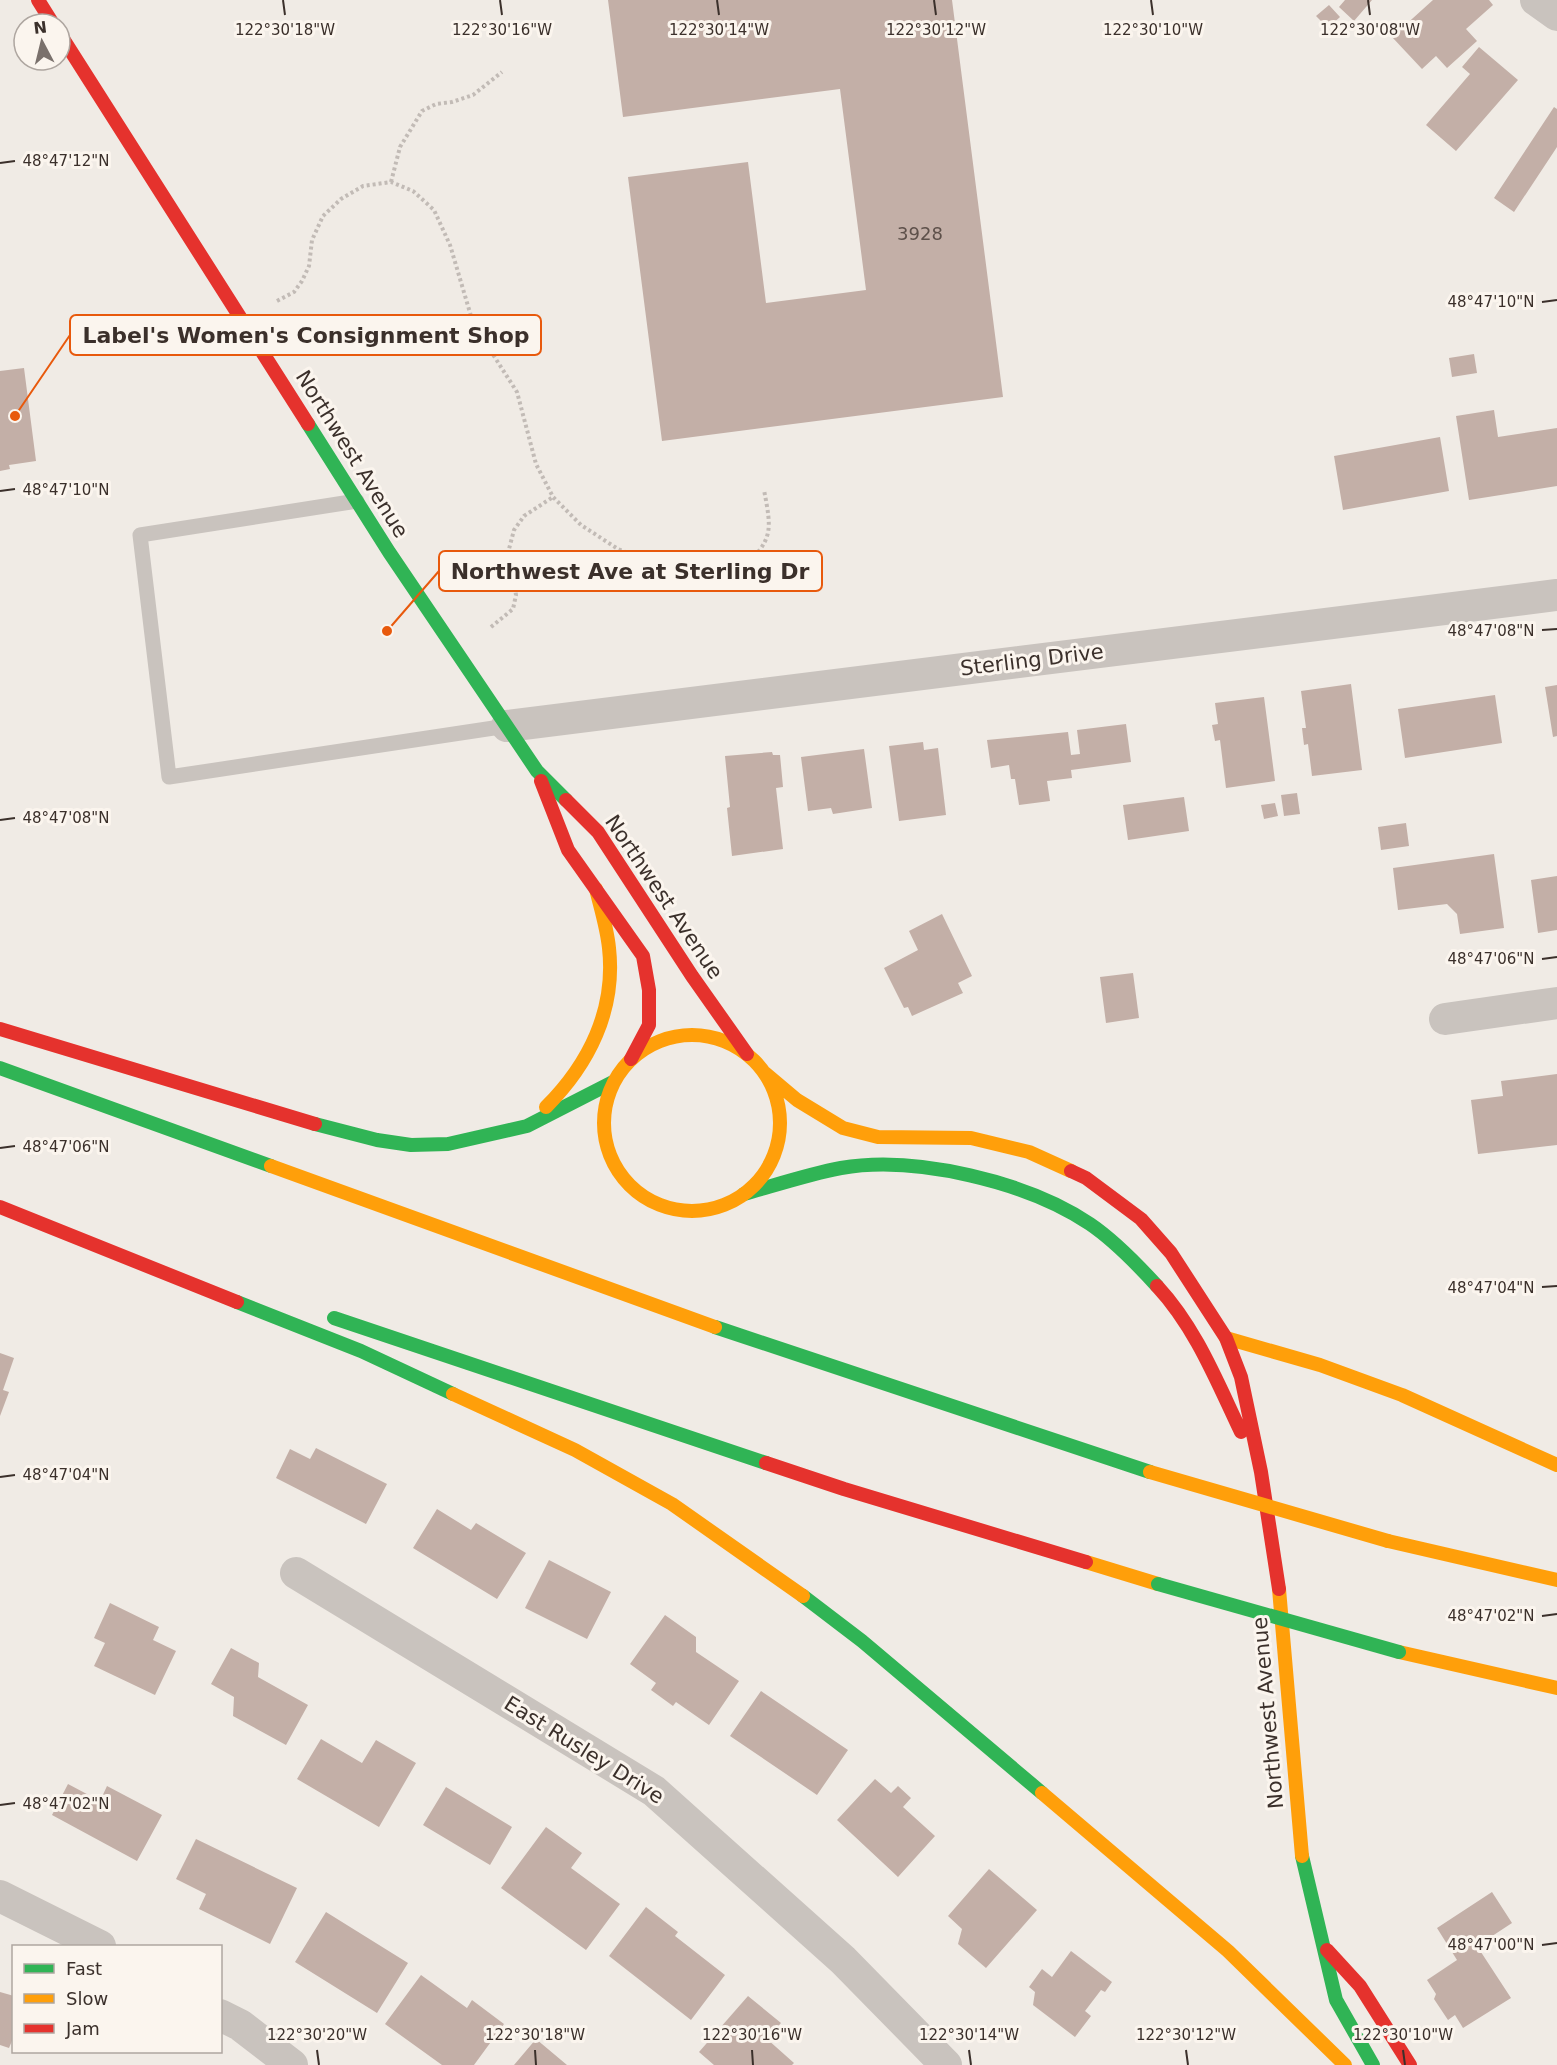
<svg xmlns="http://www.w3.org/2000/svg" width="1557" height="2065" viewBox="0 0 1557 2065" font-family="'DejaVu Sans',sans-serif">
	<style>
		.building { fill: #c3afa7 }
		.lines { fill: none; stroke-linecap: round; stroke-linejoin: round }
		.path { stroke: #c2bbb6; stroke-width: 4; stroke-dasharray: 3 3; stroke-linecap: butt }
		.lane { stroke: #c9c3be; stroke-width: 15 }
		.street { stroke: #c9c3be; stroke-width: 32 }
		.fast { stroke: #30b455; stroke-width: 14 }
		.slow { stroke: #ff9f0a; stroke-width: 14 }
		.jam { stroke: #e5322d; stroke-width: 14 }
		.fast-bridge { stroke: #30b455; stroke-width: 14 }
		.slow-bridge { stroke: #ff9f0a; stroke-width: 14 }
		.ticks { fill: none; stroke: #3b302b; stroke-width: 2 }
		.labels { text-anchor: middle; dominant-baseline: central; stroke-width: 6; stroke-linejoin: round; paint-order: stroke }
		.number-label { font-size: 18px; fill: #5d504a }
		.street-label { font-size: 21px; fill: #3b302b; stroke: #fbf5ee }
		.ticks-label { font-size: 15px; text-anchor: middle; fill: #3b302b; stroke: #fbf5ee; stroke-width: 6; stroke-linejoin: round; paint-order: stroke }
		.leader { fill: none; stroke: #e8590c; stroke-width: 2 }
		.callout-dot { fill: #e8590c; stroke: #fbf5ee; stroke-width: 2 }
		.callout { fill: #fbf5ee; stroke: #e8590c; stroke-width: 2 }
		.callout-label { font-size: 22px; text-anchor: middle; font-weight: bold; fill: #3b302b }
	</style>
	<rect width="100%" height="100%" fill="#f0ebe5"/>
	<path class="building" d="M608,0H952L1003,397L662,441L628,177L748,162L766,303L866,290L840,89L623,117Z
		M1345,0H1372L1354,21L1339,7Z
		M1433,0H1489L1493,5L1466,29L1477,41L1447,68L1436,56L1422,69L1392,37Z
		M1329,5L1340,17L1328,28L1316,16Z
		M1479,47L1518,80L1456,151L1426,125L1470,74L1462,67Z
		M1554,107L1557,109V147L1514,212L1494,198Z
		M1474,354L1477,373L1452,377L1449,358Z
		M24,368L36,461L9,465L10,469L0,471V371Z
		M1494,410L1498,437L1557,428V486L1469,500L1456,416Z
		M1440,437L1449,491L1343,510L1334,456Z
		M1351,684L1362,770L1312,776L1308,744L1304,745L1302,728H1306L1301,691Z
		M1557,685V736L1553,737L1545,687Z
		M1495,695L1502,743L1405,758L1398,709Z
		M1264,697L1275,781L1226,788L1220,740L1215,741L1212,725L1218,724L1215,703Z
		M1126,724L1131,762L1071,770L1072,778L1047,781L1050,801L1019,805L1015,779H1011L1009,765L991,768L987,740L1068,732L1071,755L1080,754L1077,730Z
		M923,742L924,750L938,748L946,815L899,821L889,746Z
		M864,749L872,808L833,814L831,808L808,811L801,757Z
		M772,752L773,755H780L783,787L776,788L783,849L732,856L727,808L730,807L725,756Z
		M1297,793L1300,814L1284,816L1281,795Z
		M1184,797L1189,831L1128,840L1123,805Z
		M1275,803L1278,816L1264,819L1261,805Z
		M1406,823L1409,846L1381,850L1378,827Z
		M1494,854L1504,928L1460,934L1457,914L1447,904L1398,910L1393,868Z
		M1557,876V930L1538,933L1531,880Z
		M942,914L972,976L958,983L963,993L912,1016L908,1007L904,1008L884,968L918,950L909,931Z
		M1133,973L1139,1018L1106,1023L1100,977Z
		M1557,1074V1145L1478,1154L1471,1100L1503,1096L1501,1081Z
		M0,1353L14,1358L3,1390L9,1392L0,1416Z
		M316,1448L387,1484L366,1524L276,1478L290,1449L310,1459Z
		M437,1509L471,1530L476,1523L526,1553L497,1599L413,1548Z
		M549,1560L611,1592L587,1639L525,1608Z
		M110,1603L159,1627L153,1640L176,1651L155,1695L94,1666L105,1643L94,1638Z
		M665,1615L696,1637V1652L739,1681L709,1725L676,1702L673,1706L651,1690L656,1683L630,1664Z
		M231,1648L259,1663L258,1677L308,1705L286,1745L233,1716L234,1697L211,1684Z
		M761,1691L848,1750L817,1795L730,1736Z
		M321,1739L362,1763L376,1740L416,1763L379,1827L297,1779Z
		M875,1779L891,1793L898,1786L911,1798L903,1807L935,1836L898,1877L837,1820Z
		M68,1784L100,1801L107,1786L162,1815L137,1861L52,1815Z
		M446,1787L512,1827L490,1865L423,1825Z
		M546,1827L582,1853L571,1868L620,1904L586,1950L501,1888Z
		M196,1839L297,1888L270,1944L199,1909L206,1894L176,1879Z
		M989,1869L1037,1910L986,1968L958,1944L962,1929L948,1916Z
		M1492,1892L1512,1923L1477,1946L1511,1998L1463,2028L1455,2015L1448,2020L1434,1999L1436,1994L1427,1980L1457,1960L1437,1928Z
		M646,1907L678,1932L675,1936L725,1975L691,2020L609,1956Z
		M326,1912L408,1963L377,2013L295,1962Z
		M1071,1951L1112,1982L1105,1992L1101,1990L1085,2011L1091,2016L1075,2037L1033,2005L1035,1992L1029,1987L1042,1969L1052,1977Z
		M421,1975L467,2008L472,2000L504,2024L474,2065H442L385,2024Z
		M0,1992L14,1996V2036L9,2048L0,2045Z
		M748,1996L781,2023L767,2039L794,2063L792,2065H714L699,2052Z
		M536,2039L567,2065H514Z"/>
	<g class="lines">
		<path class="path" d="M391,182L400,147L422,111L436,104L452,102L473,95L502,72
			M277,301L294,292L302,281L309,266L312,240L323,216L341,199L363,186L391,182L413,191L434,210L450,245L471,316L492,353L517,392L536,464L553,497L581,525L618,549L652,563L698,568L743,569C773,538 772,532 764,490
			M491,627L513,609L516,595L509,549L514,530L524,516L553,497"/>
		<path class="lane" d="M357,501L140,535L169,777L507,726"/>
		<path class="street" d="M1536,0L1557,15
			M507,726L1557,595
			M1445,1019L1557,1003
			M296,1573L654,1791L843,1960L946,2065
			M0,1896L100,1946
			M220,2015L240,2025L292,2065"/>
		<path class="fast" d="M308,424L389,552L537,771L566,800
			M0,1068L271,1166
			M315,1124L377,1140L411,1145L448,1144L527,1126L613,1082
			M744,1194C776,1185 809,1174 841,1168C915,1155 1028,1182 1090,1224C1115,1241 1137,1264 1157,1286
			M237,1302L361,1351L453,1394
			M334,1318L766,1463
			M715,1327L1150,1472
			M803,1596L862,1641L1042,1793
			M1302,1856L1336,2000L1373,2065"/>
		<path class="slow" d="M604 1123a88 88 0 1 1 176 0a88 88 0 1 1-176 0Z
			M765,1073L797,1100L843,1128L878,1137L971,1138L1029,1152L1071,1171
			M546,1107C589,1064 616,1010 609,948C607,928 601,909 596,889
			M271,1166L715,1327
			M1226,1338L1320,1365L1402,1395L1557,1465
			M453,1394L575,1450L672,1504L803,1596
			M1388,1541L1557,1580
			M1086,1562L1158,1584
			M1279,1589L1302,1856
			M1399,1652L1557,1688
			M1042,1793L1228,1951L1345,2065"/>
		<path class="jam" d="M38,0L53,24
			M60,34L308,424
			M541,781L568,850L643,956L649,990V1025L631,1059
			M566,800L598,832L692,976L747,1054
			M0,1029L315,1124
			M1071,1171L1086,1178L1141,1219L1171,1253L1226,1338L1241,1377L1261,1472L1279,1589
			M0,1207L237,1302
			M1157,1286C1196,1328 1217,1382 1241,1432
			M766,1463L844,1489L1086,1562
			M1327,1950L1360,1986L1410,2065"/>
		<path class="fast-bridge" d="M1158,1584L1399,1652"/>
		<path class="slow-bridge" d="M1150,1472L1388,1541"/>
	</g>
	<path class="ticks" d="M283,0L285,15M500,0L502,15M717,0L719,15M934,0L936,15M1151,0L1153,15M1368,0L1370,15M0,163L15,161M1542,302L1557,300M0,491L15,489M1542,630L1557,629M0,820L15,818M1542,959L1557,957M0,1148L15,1146M1542,1287L1557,1286M0,1477L15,1475M1542,1616L1557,1614M0,1805L15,1803M1542,1945L1557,1943M317,2050L319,2065M535,2050L536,2065M752,2050L753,2065M969,2050L971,2065M1186,2050L1188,2065M1403,2050L1405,2065"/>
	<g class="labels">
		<g class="number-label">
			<text x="920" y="233">3928</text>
		</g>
		<g class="street-label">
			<text transform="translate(352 454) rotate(58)">Northwest Avenue</text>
			<text transform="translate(1032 660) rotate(-7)">Sterling Drive</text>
			<text transform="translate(664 897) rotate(56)">Northwest Avenue</text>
			<text transform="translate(1268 1713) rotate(-95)">Northwest Avenue</text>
			<text transform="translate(584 1750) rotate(32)">East Rusley Drive</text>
		</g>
	</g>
	<g class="ticks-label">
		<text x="285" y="35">122°30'18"W</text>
		<text x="502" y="35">122°30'16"W</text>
		<text x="719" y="35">122°30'14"W</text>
		<text x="936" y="35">122°30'12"W</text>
		<text x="1153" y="35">122°30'10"W</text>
		<text x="1370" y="35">122°30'08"W</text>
		<text x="66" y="166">48°47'12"N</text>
		<text x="1491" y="307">48°47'10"N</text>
		<text x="66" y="495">48°47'10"N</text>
		<text x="1491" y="636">48°47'08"N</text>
		<text x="66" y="823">48°47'08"N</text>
		<text x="1491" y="964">48°47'06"N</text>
		<text x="66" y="1152">48°47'06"N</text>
		<text x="1491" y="1293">48°47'04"N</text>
		<text x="66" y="1480">48°47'04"N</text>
		<text x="1491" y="1621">48°47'02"N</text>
		<text x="66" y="1809">48°47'02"N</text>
		<text x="1491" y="1950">48°47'00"N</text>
		<text x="317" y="2040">122°30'20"W</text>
		<text x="535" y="2040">122°30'18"W</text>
		<text x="752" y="2040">122°30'16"W</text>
		<text x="969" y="2040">122°30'14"W</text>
		<text x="1186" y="2040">122°30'12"W</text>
		<text x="1403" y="2040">122°30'10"W</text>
	</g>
	<path class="leader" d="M15 416L70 335M387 631L439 571"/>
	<g class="callout-dot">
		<circle cx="15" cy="416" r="6"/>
		<circle cx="387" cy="631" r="6"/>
	</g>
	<g class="callout">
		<rect x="70" y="315" width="471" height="40" rx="6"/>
		<rect x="439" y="551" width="383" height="40" rx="6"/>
	</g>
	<g class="callout-label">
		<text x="306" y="343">Label's Women's Consignment Shop</text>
		<text x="630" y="579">Northwest Ave at Sterling Dr</text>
	</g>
	<rect x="12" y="1945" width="210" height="108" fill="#fbf5ee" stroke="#aea6a0" stroke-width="1.5"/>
	<rect x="24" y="1964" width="30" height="9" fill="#30b455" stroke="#aea6a0" stroke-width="1.5"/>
	<text x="66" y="1975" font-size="18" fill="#3b302b">Fast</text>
	<rect x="24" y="1994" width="30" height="9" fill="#ff9f0a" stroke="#aea6a0" stroke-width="1.5"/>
	<text x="66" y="2005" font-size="18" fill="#3b302b">Slow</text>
	<rect x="24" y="2024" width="30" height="9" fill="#e5322d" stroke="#aea6a0" stroke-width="1.5"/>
	<text x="66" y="2035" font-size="18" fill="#3b302b">Jam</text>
	<g transform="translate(42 42) rotate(353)"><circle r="28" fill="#fbf5ee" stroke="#aea6a0" stroke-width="1.5"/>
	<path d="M0-4.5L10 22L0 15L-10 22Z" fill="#7a716c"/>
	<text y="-9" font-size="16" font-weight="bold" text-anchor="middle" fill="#3b302b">N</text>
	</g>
</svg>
